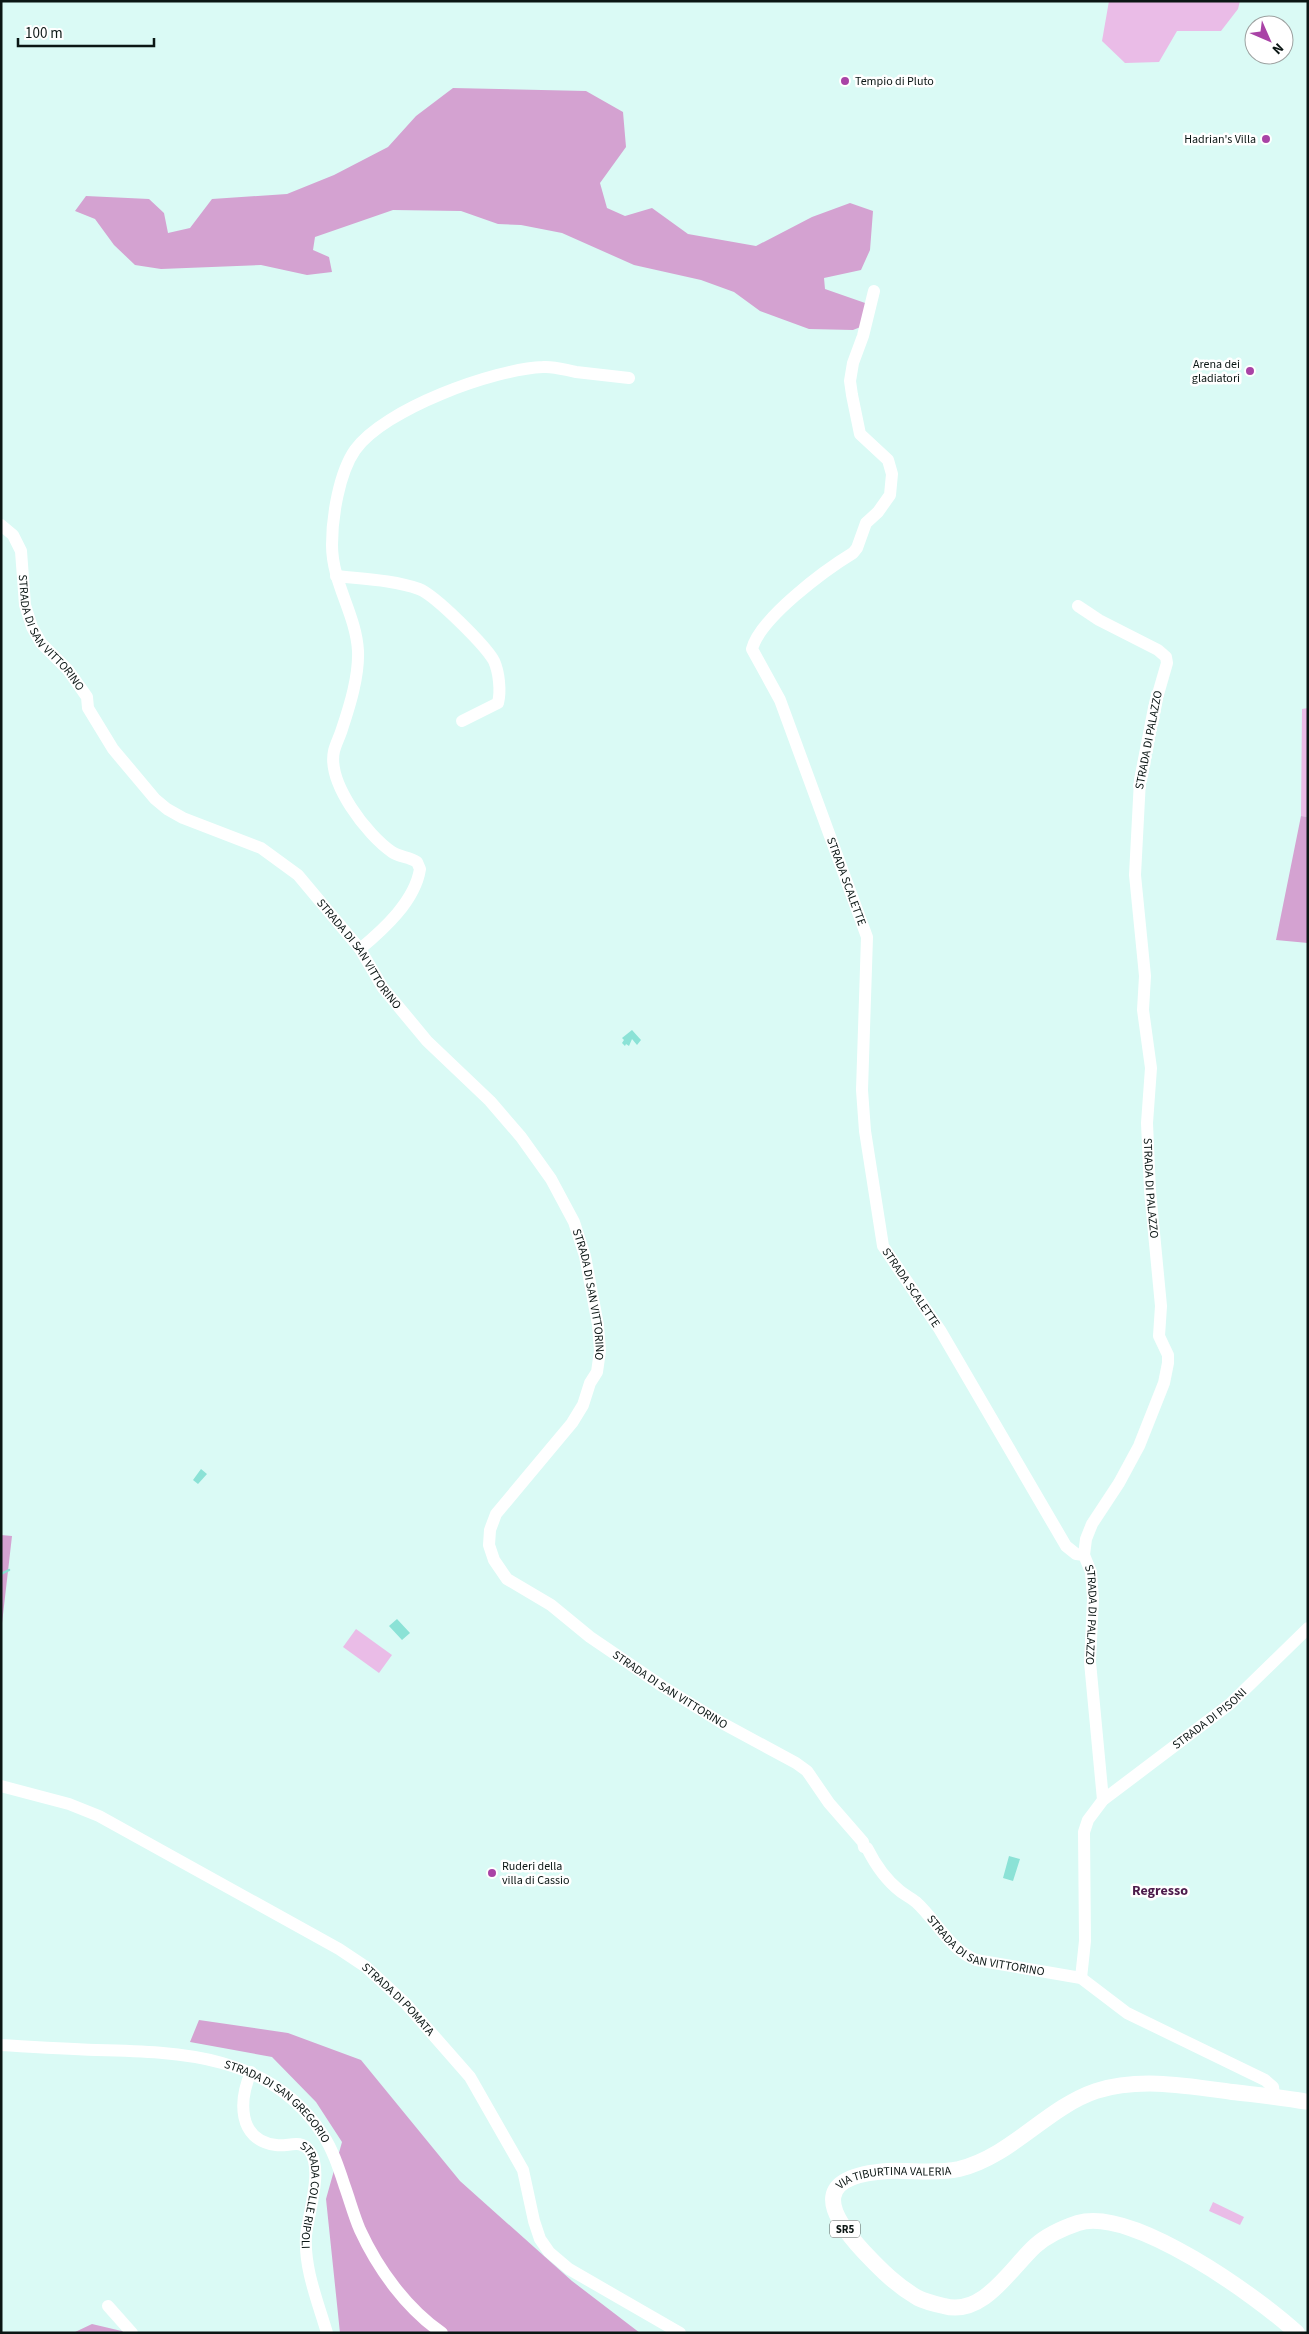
<svg xmlns="http://www.w3.org/2000/svg" width="1309" height="2334" viewBox="0 0 1309 2334" font-family="'Source Sans 3',sans-serif">
	<style>
		.green { fill: #eabce7 }
		.forest { fill: #d4a2d1 }
		.water { fill: #8be2d6 }
		.lines { fill: none; stroke-linecap: round; stroke-linejoin: round }
		.stream { stroke: #8be2d6; stroke-width: 2.5 }
		.minor { stroke: #fff; stroke-width: 12 }
		.major { stroke: #fff; stroke-width: 16 }
		.poi-dot { fill: #a943a6; stroke: #fff; stroke-width: 2 }
		.labels { text-anchor: middle; dominant-baseline: central; stroke-width: 5; stroke-linejoin: round; paint-order: stroke }
		.shield { fill: #fff; stroke: #545c5a; stroke-width: 1 }
		.shield-label { font-size: 11px; font-weight: bold; fill: #0b1614 }
		.poi-label { font-size: 12px; fill: #0b1614; stroke: #fff; text-anchor: start }
		.street-label { font-size: 12px; fill: #0b1614; stroke: #fff }
		.neighbourhood-label { font-size: 14px; font-weight: bold; fill: #4c1b4b; stroke: #fff }
	</style>
	<rect width="100%" height="100%" fill="#dafaf5"/>
	<path class="green" d="M1109,1H1240L1238,9L1221,31H1177L1159,62L1125,63L1102,41Z
		M1308,708V817L1301,816L1302,709Z
		M356,1629L392,1655L379,1673L343,1647Z
		M1213,2202L1244,2217L1240,2225L1209,2211Z"/>
	<path class="forest" d="M453,88L586,91L623,112L626,147L600,183L607,208L625,216L652,208L688,234L756,246L812,217L850,203L873,211L870,250L861,270L824,278L825,289L868,304V324L853,330L809,329L760,311L734,292L701,280L634,265L562,233L521,225L498,224L461,211L393,210L315,237L313,250L329,257L332,272L307,275L261,265L161,269L135,265L114,245L95,219L75,211L86,196L149,199L164,213L168,233L190,228L212,199L287,194L334,175L388,147L416,116Z
		M1301,816L1308,817V943L1276,940Z
		M1,1535L12,1536L1,1632Z
		M199,2020L288,2033L361,2060L460,2181L572,2281L640,2333H340L326,2199L342,2142L316,2102L272,2057L190,2042Z
		M92,2324L130,2333H73Z"/>
	<path class="water" d="M632,1030L641,1040L637,1045L632,1039L629,1046L626,1044L625,1046L622,1043L624,1040L622,1038Z
		M201,1469L207,1474L198,1484L193,1480Z
		M397,1619L410,1633L402,1640L389,1626Z
		M1009,1856L1020,1859L1013,1881L1003,1878Z"/>
	<g class="lines">
		<path class="stream" d="M1,1574L9,1570"/>
		<g class="minor">
			<path id="s1" d="M874,291L863,336L853,363L850,381L852,395L860,434L888,460L892,474L890,495L878,512L866,523L857,548L853,553C825,570 760,618 752,649L780,700L867,937L862,1090L865,1131L883,1246L940,1330L1066,1546L1076,1554L1084,1555"/>
			<path id="s2" d="M1,525L13,535L21,551L25,605L32,627L41,643L68,670L87,697L88,708L113,749L155,799L167,809L183,818L261,848L298,875L360,949L383,988L427,1041L490,1101L521,1137L551,1179L574,1222L585,1256L598,1325L600,1351L597,1372L590,1383L583,1405L572,1423L496,1514L490,1530L489,1545L494,1560L507,1579L551,1605L590,1637L662,1686L722,1723L796,1763L807,1771L829,1803L863,1842L864,1847L867,1848C875,1864 886,1880 900,1891C905,1895 911,1898 916,1902C937,1921 949,1949 976,1960L1081,1978L1127,2013L1265,2080L1273,2087L1274,2095"/>
			<path d="M336,576C363,579 394,580 419,589C435,595 486,646 494,661C499,672 501,691 498,703L462,721"/>
			<path id="s3" d="M1078,606L1099,620L1158,650L1166,657L1167,663L1154,708L1140,780L1135,875L1145,976L1143,1010L1151,1068L1147,1123L1150,1191L1161,1306L1159,1336L1168,1355V1363L1164,1383L1139,1446L1119,1483L1092,1524L1086,1539L1084,1555L1091,1572L1093,1599L1090,1662L1103,1800"/>
			<path d="M360,949C384,929 415,901 420,869L417,862C409,857 399,857 392,852C367,835 327,783 334,751C336,743 340,736 342,729C350,705 359,676 358,651C356,614 332,583 332,545C332,517 339,473 355,450C384,409 494,369 543,367C554,366 565,370 576,372C594,374 612,376 629,378"/>
			<path id="s4" d="M1,1786L69,1804L99,1816L339,1949L366,1967L406,2004L470,2077L523,2170L534,2221L540,2239L549,2252L569,2269L680,2333"/>
			<path id="s5" d="M1081,1978L1085,1941L1084,1832L1088,1820L1103,1800L1230,1704L1308,1628"/>
			<path id="s6" d="M1,2045C33,2047 64,2049 96,2050C181,2052 271,2054 323,2135C333,2150 339,2169 345,2187C350,2201 354,2216 360,2230C378,2269 406,2308 442,2333"/>
			<path id="s7" d="M251,2072C239,2100 237,2140 276,2145C288,2147 300,2139 309,2150C324,2169 308,2213 306,2236C304,2269 318,2302 327,2333"/>
			<path d="M108,2306L132,2333"/>
		</g>
		<path class="major" id="s8" d="M1297,2333C1258,2297 1132,2206 1078,2223C1063,2228 1047,2235 1035,2246C1011,2268 983,2317 944,2306C935,2304 926,2302 918,2298C897,2286 881,2270 864,2252C823,2208 815,2176 888,2171C912,2170 936,2174 959,2169C1012,2156 1046,2108 1096,2091C1140,2077 1188,2086 1232,2092C1258,2095 1282,2097 1308,2102"/>
	</g>
	<g class="poi-dot">
		<circle cx="845" cy="81" r="5"/>
		<circle cx="1266" cy="139" r="5"/>
		<circle cx="1250" cy="371" r="5"/>
		<circle cx="492" cy="1873" r="5"/>
	</g>
	<g class="labels">
		<rect class="shield" x="830" y="2220.5" width="30" height="17" rx="4"/>
		<g class="shield-label">
			<text x="845" y="2229">SR5</text>
		</g>
		<g class="poi-label">
			<text x="855" y="81">Tempio di Pluto</text>
			<text x="1256" y="139" text-anchor="end">Hadrian's Villa</text>
			<text x="1240" y="364" text-anchor="end">Arena dei<tspan x="1240" dy="14">gladiatori</tspan></text>
			<text x="502" y="1866">Ruderi della<tspan x="502" dy="14">villa di Cassio</tspan></text>
		</g>
		<g class="street-label">
			<text stroke="none"><textPath href="#s2" startOffset="124">STRADA DI SAN VITTORINO</textPath></text>
			<text transform="translate(1149 740) rotate(-79)">STRADA DI PALAZZO</text>
			<text stroke="none"><textPath href="#s1" startOffset="684">STRADA SCALETTE</textPath></text>
			<text stroke="none"><textPath href="#s2" startOffset="588">STRADA DI SAN VITTORINO</textPath></text>
			<text stroke="none"><textPath href="#s3" startOffset="638">STRADA DI PALAZZO</textPath></text>
			<text stroke="none"><textPath href="#s1" startOffset="1104">STRADA SCALETTE</textPath></text>
			<text stroke="none"><textPath href="#s2" startOffset="1008">STRADA DI SAN VITTORINO</textPath></text>
			<text stroke="none"><textPath href="#s3" startOffset="1088">STRADA DI PALAZZO</textPath></text>
			<text stroke="none"><textPath href="#s2" startOffset="1531">STRADA DI SAN VITTORINO</textPath></text>
			<text stroke="none"><textPath href="#s5" startOffset="318">STRADA DI PISONI</textPath></text>
			<text stroke="none"><textPath href="#s2" startOffset="1950">STRADA DI SAN VITTORINO</textPath></text>
			<text stroke="none"><textPath href="#s4" startOffset="455">STRADA DI POMATA</textPath></text>
			<text stroke="none"><textPath href="#s6" startOffset="291">STRADA DI SAN GREGORIO</textPath></text>
			<text stroke="none"><textPath href="#s8" startOffset="648">VIA TIBURTINA VALERIA</textPath></text>
			<text stroke="none"><textPath href="#s7" startOffset="172">STRADA COLLE RIPOLI</textPath></text>
		</g>
		<g class="neighbourhood-label">
			<text x="1160" y="1891">Regresso</text>
		</g>
	</g>
	<rect width="1309" height="2334" fill="none" stroke="#0b1614" stroke-width="5"/>
	<g transform="translate(1269 40) rotate(135)"><circle r="24" fill="#ffffff" stroke="#9da2a1"/>
	<path d="M0-4L9 19L0 12L-9 19Z" fill="#a943a6"/>
	<text y="-8" font-size="14" font-weight="bold" text-anchor="middle" fill="#0b1614">N</text>
	</g>
	<path d="M18 38v8h136v-8" fill="none" stroke="#0b1614" stroke-width="2.5"/>
	<text x="25" y="38" font-size="15" fill="#0b1614" stroke="#ffffff" stroke-width="4" paint-order="stroke">100 m</text>
</svg>
